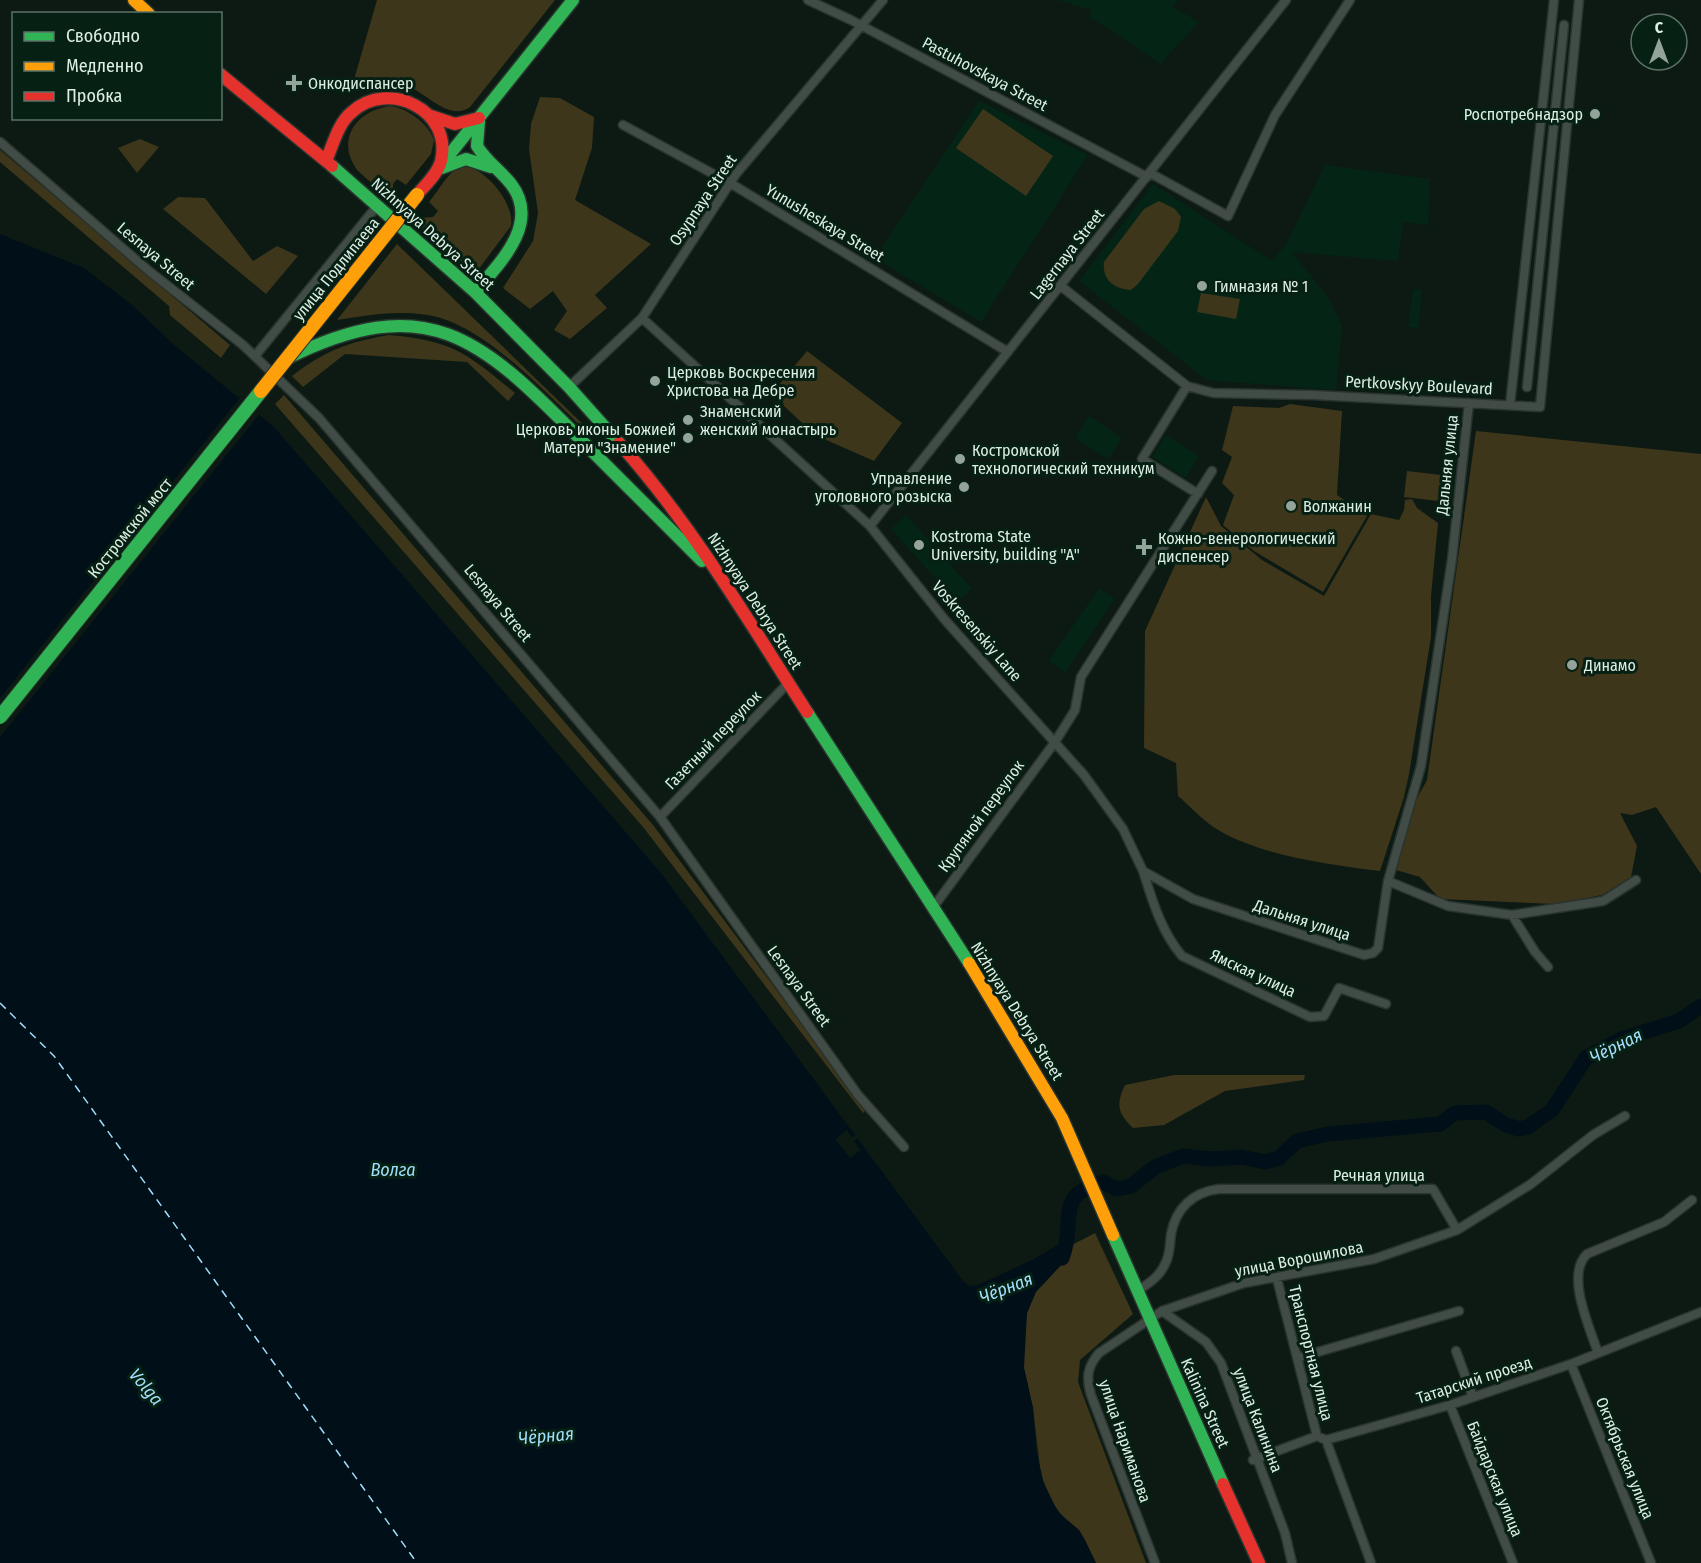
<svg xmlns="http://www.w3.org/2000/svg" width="1701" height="1563" viewBox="0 0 1701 1563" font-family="'Fira Sans Condensed',sans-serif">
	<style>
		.built { fill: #042516 }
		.green { fill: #3d361b }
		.water { fill: #010f18 }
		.pier { fill: #0c1a13 }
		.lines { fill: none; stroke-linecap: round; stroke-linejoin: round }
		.river { stroke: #010f18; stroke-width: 15 }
		.ferry { stroke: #a0defa; stroke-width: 1.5; stroke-dasharray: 8 6; stroke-linecap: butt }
		.street-casing { stroke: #29342e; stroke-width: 11 }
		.fast-casing { stroke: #29342e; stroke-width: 15 }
		.slow-casing { stroke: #29342e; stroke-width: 15 }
		.jam-casing { stroke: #29342e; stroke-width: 15 }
		.street { stroke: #424c46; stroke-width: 8 }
		.fast { stroke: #30b455; stroke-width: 12 }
		.slow { stroke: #ff9f0a; stroke-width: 12 }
		.jam { stroke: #e5322d; stroke-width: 12 }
		.fast-bridge-casing { stroke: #29342e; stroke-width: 16; stroke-linecap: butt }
		.slow-bridge-casing { stroke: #29342e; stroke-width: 16; stroke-linecap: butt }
		.fast-bridge { stroke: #30b455; stroke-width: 14 }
		.slow-bridge { stroke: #ff9f0a; stroke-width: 14 }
		.poi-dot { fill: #94a49b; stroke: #062013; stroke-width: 2 }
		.labels { text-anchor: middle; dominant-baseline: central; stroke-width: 6; stroke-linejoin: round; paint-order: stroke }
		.street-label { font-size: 16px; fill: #deeee4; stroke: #062013 }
		.poi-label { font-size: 16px; fill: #deeee4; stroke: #062013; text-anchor: start }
		.water-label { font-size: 18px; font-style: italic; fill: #a0defa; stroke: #062013 }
	</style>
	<rect width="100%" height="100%" fill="#0c1a13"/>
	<path class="built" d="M1058,0H1178L1173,7L1199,22L1160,64L1107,27L1090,19L1091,10Z
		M979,101L1088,155L981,322L875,258Z
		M1325,165L1430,179L1428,225L1403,222L1398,261L1292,252L1330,300L1342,326L1336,390L1207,380L1079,281L1153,184L1272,261L1286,244Z
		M1413,289L1422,290L1418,328L1408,327Z
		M1089,416L1122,438L1108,459L1075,438Z
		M1166,435L1199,456L1186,478L1152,457Z
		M906,515L972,589L957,602L891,529Z
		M1099,588L1115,599L1065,672L1049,661Z"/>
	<path class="green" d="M377,0H555L470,107C448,122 427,92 406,86C388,80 370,92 354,88L353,83Z
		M540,97L560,98L594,117L592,148L575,200L651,244L595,295L607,308L570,339L554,330L567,311L553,291L530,309L503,288L533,241L538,213L529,149L531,124Z
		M390,106C407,108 428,123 434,140L431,154L406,185L397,179L393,184V195L420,218L433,217L438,211L429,202C437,193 445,177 455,170C476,155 516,202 511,226L478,270L469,269L358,171C335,141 355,111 390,106Z
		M983,109L1053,156L1026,196L956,148Z
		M140,139L159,147L137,173L118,148Z
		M0,150L230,345L221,358L170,315L169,306L0,162Z
		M178,197L205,198L253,261L277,246L298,256L266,294L163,209Z
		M1159,201L1175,209L1181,217L1178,231L1138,284L1131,290C1114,289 1102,280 1104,262L1144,209Z
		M397,244L595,436L593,438C550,398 487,325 428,315C397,310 368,315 337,320Z
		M1201,293L1240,299L1236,319L1197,312Z
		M389,335C452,340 468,354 515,393L508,401L467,362L345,354L303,387L292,376C326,350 348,342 389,335Z
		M807,351L902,423L874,461L815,435L784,406L778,386Z
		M284,395L653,825L866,1110L863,1113L643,827L275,404Z
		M1290,404L1342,411L1337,495L1367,516L1323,592L1254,551L1223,525L1234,495L1222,483L1232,457L1222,450L1233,406L1279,408Z
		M1476,431L1701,454V874L1656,807L1632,815L1620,813L1637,846L1631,877L1602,895L1555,904L1440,899L1420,877L1396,870L1416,800L1427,780Z
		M1407,471L1450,476L1447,502L1404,497Z
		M1206,497L1221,526L1262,560L1324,596L1371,514L1399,520L1404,510L1405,500L1412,499L1417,508L1438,523L1431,596V637L1409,774L1404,797L1380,871C1332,865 1263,856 1220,831C1205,823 1191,807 1178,796L1176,763L1144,748L1145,631Z
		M1174,1075H1305L1304,1080L1225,1091L1164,1125L1133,1128C1117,1113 1116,1104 1125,1085Z
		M1095,1233L1133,1314L1080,1360L1078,1382L1146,1563H1096L1079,1530L1065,1519L1054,1505L1041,1476L1033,1408L1024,1368L1023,1343L1027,1313L1035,1292L1062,1264L1072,1245Z"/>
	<path class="water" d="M0,234L84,268L132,305L173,344L274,427L661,873L963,1281L969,1286L978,1285L1032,1260L1063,1242L1068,1241L1072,1245L1062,1264L1036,1292L1027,1313L1024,1368L1033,1408L1036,1450L1044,1484L1058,1512L1079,1530L1085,1540L1096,1563H0Z"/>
	<path class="pier" d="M242,395L262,411L0,737V698Z
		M847,1130L852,1137L859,1133L861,1136L854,1141L861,1150L850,1158L835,1139Z"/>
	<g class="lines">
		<path class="river" d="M1062,1258C1077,1222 1052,1195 1104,1182L1116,1189L1131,1186L1155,1167L1183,1156L1211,1159L1242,1157L1265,1162L1279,1158L1297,1141L1328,1134L1440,1124L1455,1113L1486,1112L1506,1125L1519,1129L1528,1127L1552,1110L1586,1058L1622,1039L1679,1021L1701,1006"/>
		<path class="ferry" d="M0,1003L54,1056L417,1563"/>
		<defs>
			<path id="street" d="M808,0L851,20L1147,177
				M623,125L730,183L1008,352
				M0,142L149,271L243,345L319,418L660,817L858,1095L904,1147
				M1150,173L1228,216L1275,115L1350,0
				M1062,287L1187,386L1213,393L1313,395L1540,407L1579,0
				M642,318L870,526L945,620L1084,775L1123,829L1143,871L1193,899L1364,955L1373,953L1378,948L1388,881L1421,766L1452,559L1469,403
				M255,356L377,206
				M1187,386L1142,459L1198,494
				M569,387L642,318L736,174L883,0
				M1527,387L1564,25
				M1510,405L1554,0
				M870,526L1286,0
				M660,817L788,683
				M1143,871C1153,902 1161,931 1182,956L1310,1017L1324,1016L1339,988L1386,1004
				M1388,881L1448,906L1512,915L1603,901L1636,880
				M932,909L1055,742L1075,710L1081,677L1212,471
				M1512,915L1535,952L1548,967
				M1277,1279L1317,1436
				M1136,1292C1149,1283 1160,1277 1166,1262C1170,1254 1170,1243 1171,1234C1176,1208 1193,1192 1219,1189H1433L1457,1230L1531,1184L1593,1135L1625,1116
				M1162,1311L1206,1342L1221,1363L1285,1533L1292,1563
				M1456,1351L1473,1397
				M1598,1353C1590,1328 1565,1275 1587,1254L1664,1222L1692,1200
				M1297,1358L1459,1311
				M1571,1364L1651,1563
				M1450,1405L1513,1563
				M1326,1440L1371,1563
				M1253,1460L1317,1436L1326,1440L1450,1405L1571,1364L1701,1312
				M1155,1563L1091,1395C1086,1378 1087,1367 1099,1353L1162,1311L1244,1283L1374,1259L1457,1230"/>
			<path id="fast" d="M332,166L475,292L569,387L619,443
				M442,168L466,159L491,167
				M438,169L573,0
				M475,292C500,263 541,223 511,184C500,170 486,161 477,146L479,121
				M286,359C426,289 480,337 579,438C620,479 661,520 702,561
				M807,712L969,963
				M1113,1235L1223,1484"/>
			<path id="slow" d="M134,0L149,14
				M969,963L1062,1118L1113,1235"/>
			<path id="jam" d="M220,74L326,161
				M431,116L455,124L479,118
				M332,166L326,161C333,145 338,123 352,112C388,79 453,110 441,161C438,174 425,185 417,195
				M619,443C692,525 748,620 807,712
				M1223,1484L1259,1563"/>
		</defs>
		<use href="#street" class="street-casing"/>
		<use href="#fast" class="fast-casing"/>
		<use href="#slow" class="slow-casing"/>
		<use href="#jam" class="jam-casing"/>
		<use href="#street" class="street"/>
		<use href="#fast" class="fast"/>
		<use href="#slow" class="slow"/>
		<use href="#jam" class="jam"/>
		<defs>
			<path id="fast-bridge" d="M0,717L261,391"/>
			<path id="slow-bridge" d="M261,391L417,195"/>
		</defs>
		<use href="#fast-bridge" class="fast-bridge-casing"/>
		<use href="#slow-bridge" class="slow-bridge-casing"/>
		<use href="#fast-bridge" class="fast-bridge"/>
		<use href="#slow-bridge" class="slow-bridge"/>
	</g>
	<g class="poi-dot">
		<path d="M291 74h6v6h6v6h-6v6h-6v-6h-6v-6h6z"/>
		<circle cx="1595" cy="114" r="6"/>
		<circle cx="1202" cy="286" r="6"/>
		<circle cx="655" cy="381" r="6"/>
		<circle cx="688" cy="420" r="6"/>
		<circle cx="688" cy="438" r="6"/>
		<circle cx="960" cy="459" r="6"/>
		<circle cx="964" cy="487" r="6"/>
		<circle cx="1291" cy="506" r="6"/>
		<circle cx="919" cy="545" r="6"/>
		<path d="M1141 538h6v6h6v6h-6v6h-6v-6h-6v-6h6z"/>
		<circle cx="1572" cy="665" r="6"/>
	</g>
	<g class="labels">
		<g class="street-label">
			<text transform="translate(985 74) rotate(28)">Pastuhovskaya Street</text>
			<text transform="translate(703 200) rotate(-56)">Osypnaya Street</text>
			<text transform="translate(825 223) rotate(31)">Yunusheskaya Street</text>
			<text transform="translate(433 234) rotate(42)">Nizhnyaya Debrya Street</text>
			<text transform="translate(1067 254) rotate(-52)">Lagernaya Street</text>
			<text transform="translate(156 256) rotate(40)">Lesnaya Street</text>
			<text transform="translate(336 269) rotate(-51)">улица Подлипаева</text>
			<text transform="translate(1419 385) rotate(3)">Pertkovskyy Boulevard</text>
			<text transform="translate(1447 465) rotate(-84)">Дальняя улица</text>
			<text transform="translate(130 528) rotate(-51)">Костромской мост</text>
			<text transform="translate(755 601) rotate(57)">Nizhnyaya Debrya Street</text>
			<text transform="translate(498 603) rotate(50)">Lesnaya Street</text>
			<text transform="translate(977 631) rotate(49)">Voskresenskiy Lane</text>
			<text transform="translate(713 740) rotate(-46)">Газетный переулок</text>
			<text transform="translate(981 816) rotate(-54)">Крупяной переулок</text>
			<text transform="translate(1302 920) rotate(18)">Дальняя улица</text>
			<text transform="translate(1253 973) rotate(25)">Ямская улица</text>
			<text transform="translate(799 986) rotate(54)">Lesnaya Street</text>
			<text transform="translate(1017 1011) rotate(58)">Nizhnyaya Debrya Street</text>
			<text x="1379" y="1175">Речная улица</text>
			<text transform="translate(1299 1259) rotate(-11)">улица Ворошилова</text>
			<text transform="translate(1311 1353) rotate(76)">Транспортная улица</text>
			<text transform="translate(1474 1380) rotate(-18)">Татарский проезд</text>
			<text transform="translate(1205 1403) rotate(66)">Kalinina Street</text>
			<text transform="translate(1258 1420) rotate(69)">улица Калинина</text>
			<text transform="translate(1125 1441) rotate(71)">улица Нариманова</text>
			<text transform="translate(1625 1458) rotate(68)">Октябрьская улица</text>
			<text transform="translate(1495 1479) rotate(68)">Байдарская улица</text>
		</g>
		<g class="poi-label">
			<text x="308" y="83">Онкодиспансер</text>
			<text x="1583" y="114" text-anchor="end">Роспотребнадзор</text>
			<text x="1214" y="286">Гимназия № 1</text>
			<text x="667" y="372">Церковь Воскресения<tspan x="667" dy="18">Христова на Дебре</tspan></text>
			<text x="700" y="411">Знаменский<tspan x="700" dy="18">женский монастырь</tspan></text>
			<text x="676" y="429" text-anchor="end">Церковь иконы Божией<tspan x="676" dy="18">Матери "Знамение"</tspan></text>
			<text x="972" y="450">Костромской<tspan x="972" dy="18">технологический техникум</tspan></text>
			<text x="952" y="478" text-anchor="end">Управление<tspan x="952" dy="18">уголовного розыска</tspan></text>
			<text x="1303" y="506">Волжанин</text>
			<text x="931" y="536">Kostroma State<tspan x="931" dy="18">University, building "A"</tspan></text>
			<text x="1158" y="538">Кожно-венерологический<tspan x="1158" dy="18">диспенсер</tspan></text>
			<text x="1584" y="665">Динамо</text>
		</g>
		<g class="water-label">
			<text transform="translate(1616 1046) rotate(-26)">Чёрная</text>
			<text x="393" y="1170">Волга</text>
			<text transform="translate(1006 1288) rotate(-21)">Чёрная</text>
			<text transform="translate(146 1387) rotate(50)">Volga</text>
			<text transform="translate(546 1436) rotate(-5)">Чёрная</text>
		</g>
	</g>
	<rect x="12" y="12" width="210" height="108" fill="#062013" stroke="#5c7267" stroke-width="1.5"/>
	<rect x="24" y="32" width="30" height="9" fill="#30b455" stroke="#5c7267" stroke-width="1.5"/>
	<text x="66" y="42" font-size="18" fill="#deeee4">Свободно</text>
	<rect x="24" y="62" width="30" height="9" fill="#ff9f0a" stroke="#5c7267" stroke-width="1.5"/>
	<text x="66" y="72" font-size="18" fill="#deeee4">Медленно</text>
	<rect x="24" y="92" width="30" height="9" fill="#e5322d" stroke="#5c7267" stroke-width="1.5"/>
	<text x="66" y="102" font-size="18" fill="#deeee4">Пробка</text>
	<g transform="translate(1659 42)"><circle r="28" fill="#062013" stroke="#5c7267" stroke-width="1.5"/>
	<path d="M0-4.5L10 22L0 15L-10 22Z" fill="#94a49b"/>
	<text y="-9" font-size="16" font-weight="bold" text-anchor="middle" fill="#deeee4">С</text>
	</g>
</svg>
